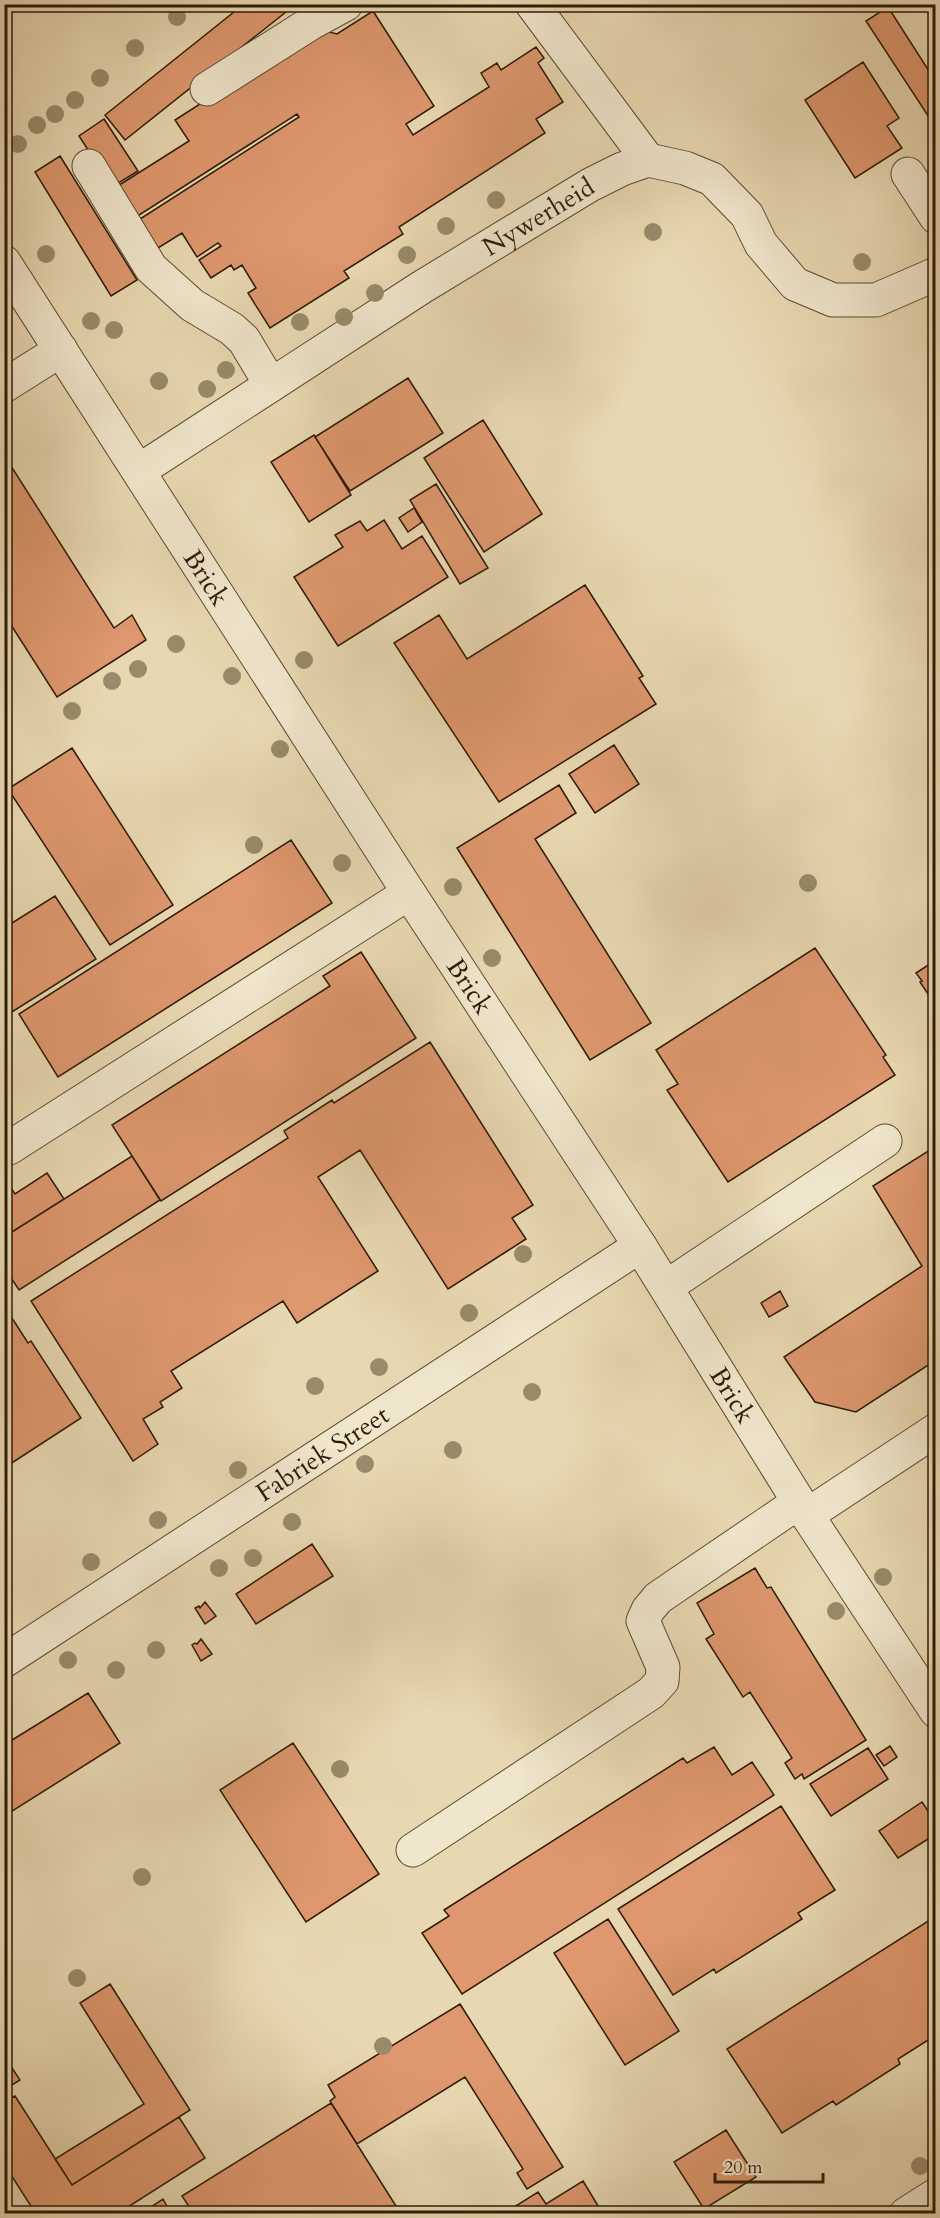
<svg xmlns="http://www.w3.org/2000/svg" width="940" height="2218" viewBox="0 0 940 2218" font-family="Cardo,serif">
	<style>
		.building { fill: #de976e; stroke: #2d1a06; stroke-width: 1.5 }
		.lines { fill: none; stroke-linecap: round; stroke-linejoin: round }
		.minor-casing { stroke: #5c4a31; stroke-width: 35 }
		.minor { stroke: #f0e6cc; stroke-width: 33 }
		.tree { fill: #988b69 }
		.labels { text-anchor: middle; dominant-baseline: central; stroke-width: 5; stroke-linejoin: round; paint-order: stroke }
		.street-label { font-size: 26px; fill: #2d1a06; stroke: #f0e6cc }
	</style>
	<rect width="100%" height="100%" fill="#e8d8b1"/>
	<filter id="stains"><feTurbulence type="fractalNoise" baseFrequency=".00333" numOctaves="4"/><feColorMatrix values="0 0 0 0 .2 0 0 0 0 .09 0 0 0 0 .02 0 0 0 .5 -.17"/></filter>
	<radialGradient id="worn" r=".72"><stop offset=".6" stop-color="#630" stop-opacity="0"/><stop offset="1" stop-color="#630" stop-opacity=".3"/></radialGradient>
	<path class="building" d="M244,4H296L125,140L105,115Z
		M888,7L936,82V128L866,21Z
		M373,11L434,106L406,124L413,135L489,87L481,73L497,63L501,70L536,47L544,58L538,63L563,102L536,119L545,133L399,227L403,234L344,271L349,278L270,328L248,293L256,288L242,265L234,270L231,265L211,278L199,260L221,246L218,243L197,257L182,233L158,248L140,219L299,117L297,114L133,219L113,189L189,141L175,120L317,29L337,34Z
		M863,62L899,118L887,126L902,148L855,178L805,100Z
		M104,119L138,171L112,187L79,136Z
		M60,156L137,280L111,296L35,172Z
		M408,378L443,433L350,491L315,437Z
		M483,420L542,514L484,552L424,458Z
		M314,435L351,495L309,522L271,462Z
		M11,466L114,628L132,615L146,640L57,697L4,614V470Z
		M436,484L488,568L460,584L410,500Z
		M414,508L422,522L408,532L399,518Z
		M384,520L402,549L422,536L448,577L338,646L294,577L343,547L335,535L360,521L367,531Z
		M585,585L643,676L639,678L656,704L499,802L394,643L439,615L467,659Z
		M614,745L639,784L595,813L569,774Z
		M72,748L173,905L110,945L8,789Z
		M559,785L576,813L535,839L651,1023L590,1060L457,848Z
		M291,840L332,903L58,1077L19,1014Z
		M55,896L96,959L4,1017V928Z
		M815,948L886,1055L883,1057L895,1075L728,1182L667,1090L678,1084L656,1050Z
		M361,952L416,1038L161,1201L112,1125L330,986L323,976Z
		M936,960V1006L920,982L922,981L916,973Z
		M430,1042L533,1205L512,1218L526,1239L448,1289L360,1150L318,1177L378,1271L297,1323L283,1301L171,1371L182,1388L160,1402L163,1407L143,1419L158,1444L133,1461L31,1301L288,1138L284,1131L332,1100L334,1103Z
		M936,1146V1360L856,1412L815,1402L784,1357L922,1266L873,1186Z
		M132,1156L160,1200L19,1290L4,1267V1237Z
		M47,1173L64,1199L4,1237V1177L15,1194Z
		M780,1291L788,1306L769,1317L761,1303Z
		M10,1315L28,1343L31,1341L81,1418L4,1468V1359L11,1355L4,1345V1319Z
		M312,1544L333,1576L256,1624L236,1594Z
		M755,1568L767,1588L771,1587L866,1740L804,1779L802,1774L795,1779L785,1763L792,1758L750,1692L743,1697L706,1639L714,1634L697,1603Z
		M205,1602L216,1616L205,1624L195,1608L199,1606L200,1608Z
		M201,1639L212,1654L201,1661L192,1645L195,1643L197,1644Z
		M88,1693L120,1743L6,1815L4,1745Z
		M293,1743L379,1874L306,1922L220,1790Z
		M890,1746L897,1757L884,1766L876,1755Z
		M714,1747L732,1775L752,1762L774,1795L462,1994L422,1933L449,1916L444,1910L683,1758L687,1763Z
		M868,1748L888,1779L831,1816L810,1784Z
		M922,1802L936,1823V1834L898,1858L879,1831Z
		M781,1806L835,1890L798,1913L802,1919L716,1973L714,1969L673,1995L618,1909Z
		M936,1916V2035L898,2059L900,2064L836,2105L833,2101L782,2133L727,2049Z
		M608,1919L679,2031L625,2065L554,1953Z
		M110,1984L190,2110L72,2185L55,2159L144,2104L80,2003Z
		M460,2004L563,2167L527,2189L517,2173L523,2169L465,2077L357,2144L330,2101L335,2097L328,2085Z
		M4,2056L20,2080L4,2090Z
		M15,2096L72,2185L179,2117L205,2158L117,2214H36L4,2164V2102Z
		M331,2103L401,2214H194L182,2196Z
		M726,2130L756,2177L704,2209L674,2162Z
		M583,2181L603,2214H503L538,2192L546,2204Z
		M163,2199L171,2214H140Z"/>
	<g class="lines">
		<defs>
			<g id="minor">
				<path d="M532,4L648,160"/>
				<path d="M207,89L311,23L346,4"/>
				<path d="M89,166L151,268L192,305L232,329L244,340L271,385"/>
				<path d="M908,174L936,217"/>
				<path id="s1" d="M4,262L409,893L640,1246L807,1515L936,1711"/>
				<path d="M4,386L61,350"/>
				<path id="s2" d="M140,470L422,287L590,185L622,169L648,160L685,168L712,179L747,215L761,244L795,284L833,300H876L936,274"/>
				<path d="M9,1148L409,893"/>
				<path d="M666,1287L885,1141"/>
				<path d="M807,1515L936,1430"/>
				<path id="s3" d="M4,1661L640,1246"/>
				<path d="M413,1850L651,1693L662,1681L663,1667L643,1621L648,1610L658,1598L799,1502"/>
				<path d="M906,2214L936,2195"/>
			</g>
		</defs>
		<use href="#minor" class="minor-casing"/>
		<use href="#minor" class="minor"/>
	</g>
	<g class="tree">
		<circle cx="177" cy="17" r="9"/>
		<circle cx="135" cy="48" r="9"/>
		<circle cx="100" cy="78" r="9"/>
		<circle cx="75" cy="100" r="9"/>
		<circle cx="55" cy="114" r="9"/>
		<circle cx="37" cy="125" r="9"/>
		<circle cx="18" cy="144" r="9"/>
		<circle cx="496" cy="200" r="9"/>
		<circle cx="446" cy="226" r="9"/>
		<circle cx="653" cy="232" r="9"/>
		<circle cx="46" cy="254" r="9"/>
		<circle cx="407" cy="255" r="9"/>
		<circle cx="862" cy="262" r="9"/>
		<circle cx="375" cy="293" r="9"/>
		<circle cx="344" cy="317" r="9"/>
		<circle cx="91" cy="321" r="9"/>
		<circle cx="300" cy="322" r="9"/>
		<circle cx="114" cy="330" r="9"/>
		<circle cx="226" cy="370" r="9"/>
		<circle cx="159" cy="381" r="9"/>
		<circle cx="207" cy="389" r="9"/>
		<circle cx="176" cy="644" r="9"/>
		<circle cx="304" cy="660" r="9"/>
		<circle cx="138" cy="669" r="9"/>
		<circle cx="232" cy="676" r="9"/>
		<circle cx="112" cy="681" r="9"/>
		<circle cx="72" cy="711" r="9"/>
		<circle cx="280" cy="749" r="9"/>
		<circle cx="254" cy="845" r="9"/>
		<circle cx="342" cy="863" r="9"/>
		<circle cx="808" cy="883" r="9"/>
		<circle cx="453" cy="887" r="9"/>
		<circle cx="492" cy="958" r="9"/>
		<circle cx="523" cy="1254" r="9"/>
		<circle cx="469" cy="1313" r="9"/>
		<circle cx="379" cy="1367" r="9"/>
		<circle cx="315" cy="1386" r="9"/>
		<circle cx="532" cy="1392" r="9"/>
		<circle cx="453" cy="1450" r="9"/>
		<circle cx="365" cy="1464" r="9"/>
		<circle cx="238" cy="1470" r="9"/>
		<circle cx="158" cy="1520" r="9"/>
		<circle cx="292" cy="1522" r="9"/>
		<circle cx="253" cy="1558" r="9"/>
		<circle cx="91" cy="1562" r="9"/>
		<circle cx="219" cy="1568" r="9"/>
		<circle cx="883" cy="1577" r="9"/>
		<circle cx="836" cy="1611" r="9"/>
		<circle cx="156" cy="1650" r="9"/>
		<circle cx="68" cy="1660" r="9"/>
		<circle cx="116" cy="1670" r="9"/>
		<circle cx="340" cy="1769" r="9"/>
		<circle cx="142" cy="1877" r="9"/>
		<circle cx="77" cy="1978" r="9"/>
		<circle cx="383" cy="2046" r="9"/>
		<circle cx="920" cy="2166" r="9"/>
	</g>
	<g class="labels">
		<g class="street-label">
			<text stroke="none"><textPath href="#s2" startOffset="472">Nywerheid</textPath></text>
			<text stroke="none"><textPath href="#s1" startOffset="375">Brick</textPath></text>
			<text stroke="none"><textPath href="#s1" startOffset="861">Brick</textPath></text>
			<text stroke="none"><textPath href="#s1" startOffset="1347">Brick</textPath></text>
			<text stroke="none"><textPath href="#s3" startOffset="380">Fabriek Street</textPath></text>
		</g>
	</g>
	<rect width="940" height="2218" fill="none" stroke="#e8d8b1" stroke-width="24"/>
	<rect x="6" y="6" width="928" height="2206" fill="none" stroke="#2d1a06" stroke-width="3"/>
	<rect x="12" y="12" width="916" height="2194" fill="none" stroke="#2d1a06" stroke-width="1.5"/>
	<path d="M715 2173v9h108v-9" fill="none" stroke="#2d1a06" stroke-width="3"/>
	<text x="724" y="2173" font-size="18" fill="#2d1a06" stroke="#f0e6cc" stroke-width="4.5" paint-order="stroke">20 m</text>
	<rect width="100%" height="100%" filter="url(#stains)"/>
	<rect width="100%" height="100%" fill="url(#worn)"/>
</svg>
